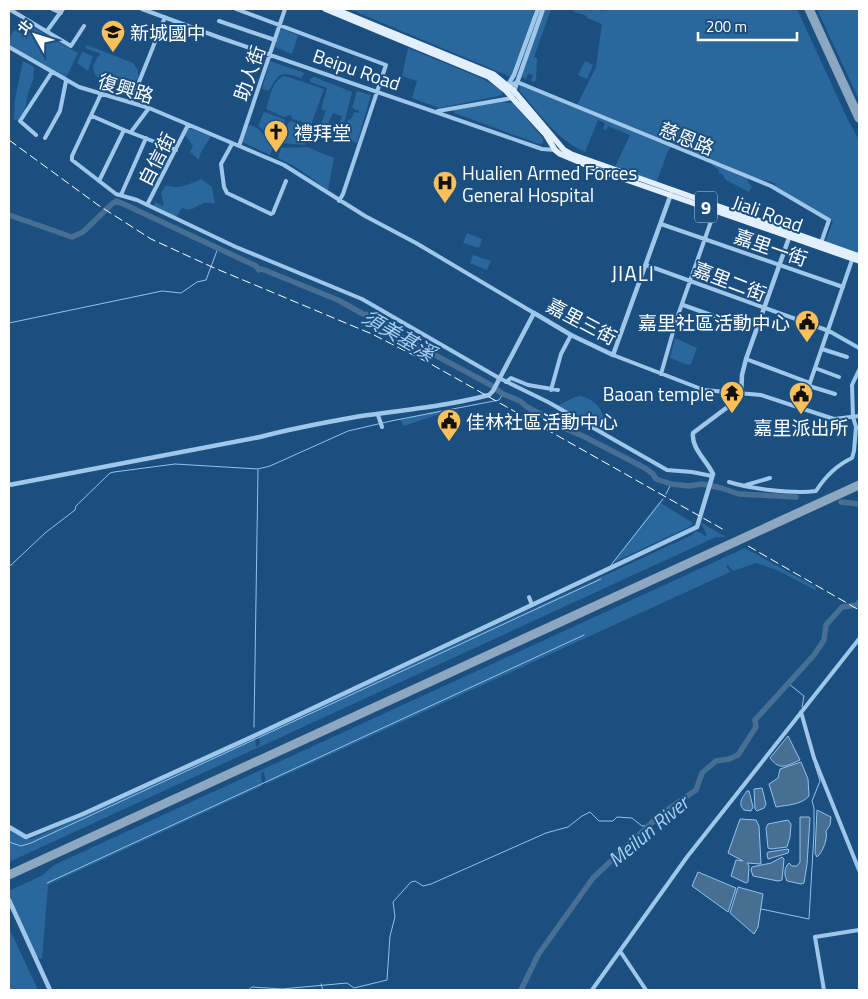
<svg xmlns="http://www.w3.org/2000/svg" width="868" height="999" viewBox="0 0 868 999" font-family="'Titillium Web','Noto Sans TC',sans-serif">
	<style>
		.green { fill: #2a679d }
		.water { fill: #476e93; stroke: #91c3ec }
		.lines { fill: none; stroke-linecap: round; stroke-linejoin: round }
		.stream { stroke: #91c3ec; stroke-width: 1 }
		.river { stroke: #476e93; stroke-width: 5.5 }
		.taxiway { stroke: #8da7c0; stroke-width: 9 }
		.minor { stroke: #9ec7ea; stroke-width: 4 }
		.tertiary { stroke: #9ec7ea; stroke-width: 4.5 }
		.primary { stroke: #e2effe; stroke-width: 5.5 }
		.rail { stroke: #fff; stroke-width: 1; stroke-dasharray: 9 4; stroke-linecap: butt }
		.labels { text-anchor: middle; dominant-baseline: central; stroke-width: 4; stroke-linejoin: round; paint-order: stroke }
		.shield { fill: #1b4f80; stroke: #bbcad9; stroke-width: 1 }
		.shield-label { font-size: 18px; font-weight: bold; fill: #fff }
		.poi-label { font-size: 19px; fill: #fff; stroke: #1b4f80; text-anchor: start }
		.street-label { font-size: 19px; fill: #fff; stroke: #1b4f80 }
		.water-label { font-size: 20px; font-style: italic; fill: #a9d0f2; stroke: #1b4f80 }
		.quarter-label { font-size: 21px; letter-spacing: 1px; fill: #fff; stroke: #1b4f80 }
	</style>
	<rect width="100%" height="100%" fill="#1b4f80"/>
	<path class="green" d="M349,9H535L511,77Z
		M545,9H551L534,57L537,58L536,80L534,82L531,81L533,75L528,74L526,79L521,77Z
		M573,9H597L603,11L604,9H797L848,120L859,140V254L825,243L833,221L774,189L775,183L749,176L747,180L752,187L749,192L726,180L722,174L719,173V170L712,165L715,164L672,146L667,153L656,184L615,167L630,135L608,126L606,130L603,129L605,123L598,120L585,152C557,140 539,113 519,90L521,81L577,105L596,67L602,24L587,18V16L572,11Z
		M817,9H859V100Z
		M29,25L78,53L66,78L9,45V40L14,30L24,35Z
		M282,29L298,35L292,54L275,47L279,31Z
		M87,45L133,63L138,70V78C126,93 111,83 97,77C90,69 94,60 101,54L85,48Z
		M408,48L481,78L500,89L503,95L439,108L412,98L417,81L402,76Z
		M82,52L93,56L88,71L77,63Z
		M23,61L34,67L33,80L28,93L25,110L17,121L14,119L15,99Z
		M270,61L304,73V74L302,76V78C281,72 279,71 269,91L262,89Z
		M585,61L593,65L587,79L578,75Z
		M285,76L324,89L311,125L292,119L291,115L284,117L266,109C270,98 272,79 285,76Z
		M314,77L352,92L342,131L333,128H338L342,116L333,113L327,126L321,124L326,111L321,109L327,88L310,82V79Z
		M357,91L371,95L357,143L348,140V138H343L348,120L351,119L355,112L359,113V111L352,108Z
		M501,102L513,103L543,138V143L539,144L454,113V110Z
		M264,112L284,119L285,121L278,142L258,126Z
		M291,121L311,127L305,145L281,143L288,123Z
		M250,125L257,128L274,144L270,155L242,142L247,127Z
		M189,128L211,136L200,154L199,160L190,152L193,146L185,135Z
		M307,147L334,158L328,190L296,167L278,158L281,148Z
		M201,179L212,187L215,204C212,203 206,202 202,204C193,207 194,212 182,208L176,217L154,206L155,202L164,206L161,193L166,185C177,190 191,184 201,179Z
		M467,233L482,239L479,248L463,243Z
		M473,255L491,261L487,270L470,263Z
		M675,338L697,348L691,364L688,365L670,358Z
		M579,396C598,399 607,414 604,433L557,406L575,397Z
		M441,410L442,413L404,426L400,419Z
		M659,502L693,523L691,526L612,563Z
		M700,522L726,537H716L9,862V829L27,839H32L255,737L256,747L260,745L259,735L690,536L696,531L700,532L705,536L707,535Z
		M745,548L817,588L815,590L777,570L756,563L733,571L728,565L726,566L730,572L266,784L264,772L261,773L262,786L50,884L48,886L42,959L37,957L9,895V891L43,875L54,865Z
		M9,928L38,990H9Z"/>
	<path class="water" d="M788,736L800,760C786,766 780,771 770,758Z
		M801,762L808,779L809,796C801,805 787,805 776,807L769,784L778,778L780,769Z
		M762,788L766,804L764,808L757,811L755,809L754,789Z
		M747,791H749L753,807L751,811L744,810C737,803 743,797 747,791Z
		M817,810L831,817L830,825L826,831C828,838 823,852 817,857L815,853Z
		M800,817H809L810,818L807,864L804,883L801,884L787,881C784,875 784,868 789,863L792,866H797L800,862Z
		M740,819L756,820L759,826L761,864L747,863L749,866L748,882L746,883L731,876L736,860L743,861L728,853Z
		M788,820L791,824L790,837L787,847L771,849L768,848L766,828L768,824Z
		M788,849L789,850L788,853L768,859L767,854L768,852Z
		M782,857L784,859L782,880L778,881L753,876L751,870L752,867L771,863Z
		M698,872L736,888L728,912L692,886Z
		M738,887L763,894L758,927L754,934L730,913Z"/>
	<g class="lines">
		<path class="stream" d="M9,323L162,291L181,293L197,282L206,280L218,248
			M666,494L671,484
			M611,565L663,499
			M9,567L45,533L75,510L76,506L110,473L114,472L175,464L258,469L270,466L348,431L391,421L499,400L503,394
			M789,684L804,696L802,707
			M254,727L258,470
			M9,842L21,846L31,843L601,579
			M47,883L584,635
			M761,909L809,919L814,833V808L812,801L820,781L815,765
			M321,984L323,990
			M248,990L252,987L282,989L347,983L354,988L387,980L390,936L395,917L393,902L411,882L415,881L423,886L431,884L546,833L568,827L582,816L590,812L599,821H613L617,817L632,818L642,826L650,825"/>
		<path class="river" d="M9,215L72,237L83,232L113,203L117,201L256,266L259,270L262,269L338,300L363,314L372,315L391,328L394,333L489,384L503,394L520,401L527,407L554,421L558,422L565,426L566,429L583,436L645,468L653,474L656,479L671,484L689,486L702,484L721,488L739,494L796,497
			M841,502L859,504
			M521,990L538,955L593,878L660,815L696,790L702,773L716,761L729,759L738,755L756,727L755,720L814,655L824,640L826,625L842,607L857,605L859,602"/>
		<path class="taxiway" d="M809,9L859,118
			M9,875L859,485"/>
		<path class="minor" d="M9,9L71,46L84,26
			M52,9L61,13
			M142,9L218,37L542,149L556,150
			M236,9L386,65L343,194L339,201
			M219,21L275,40
			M47,31L63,9
			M9,47L79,87L149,108L284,165L365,216L416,243L534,313
			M509,86L517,82L771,186L829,220L821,243
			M101,94L72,156V160L116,194L137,200L236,247L362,299L499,378L548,402L667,470L692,472L712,476
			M131,102L165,17
			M438,111L512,98
			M92,116L124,130
			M131,132L149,108
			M36,135L20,121L52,72
			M45,138L60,111L66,81
			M232,144L221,164L224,187L227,193L271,214L273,213L286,181
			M239,146L285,9
			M99,181L124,130L176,150
			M121,195L146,138
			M147,205L188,125
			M661,224L843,287
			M646,265L829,331L859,348
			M683,305L714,316
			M822,349L847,357
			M613,355L704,390L761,395L834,419L859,416
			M746,359L810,383
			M815,368L839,377
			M661,374L677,318L715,210
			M506,382L511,378L528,385L558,390
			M809,386L835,394
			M551,390L561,354L571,335
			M801,409L853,257
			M378,415L382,427
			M729,482C752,489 793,494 816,491C825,477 837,465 852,458L854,451L856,427L853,417L852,385L859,370
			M746,485L770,478
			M529,597L532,605
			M801,712L814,758L859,870
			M620,951L646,990
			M592,990L687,857L859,639
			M824,990L815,937L859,930"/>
		<path class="tertiary" d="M506,88L514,75L538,9
			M513,94L543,9
			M9,485L260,437C293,428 327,422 361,416C404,410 447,406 489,395L493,391L534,313L571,335L613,355L671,194
			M9,827L26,837L83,814L256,735L697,527L713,474C707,461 691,448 693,433L741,397L742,375L746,359L790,235
			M9,900L50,990"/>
		<path class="primary" d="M325,9L489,77L505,90L546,135L555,150L560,154L598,170L859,261
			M335,9L493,74L514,91L564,150L571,154L859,256"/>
		<path class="rail" d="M9,140L98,205L151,239L212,267L372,334L429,363L726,531
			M748,546L859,610"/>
	</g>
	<defs>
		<symbol id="school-pin" viewBox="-11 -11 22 30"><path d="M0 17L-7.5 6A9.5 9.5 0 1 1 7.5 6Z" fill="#fcc05a" stroke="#1b4f80"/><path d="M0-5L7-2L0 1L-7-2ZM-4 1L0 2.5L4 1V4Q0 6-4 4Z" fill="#111"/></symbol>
		<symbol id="church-pin" viewBox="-11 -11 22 30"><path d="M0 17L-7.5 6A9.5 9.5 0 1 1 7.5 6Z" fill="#fcc05a" stroke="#1b4f80"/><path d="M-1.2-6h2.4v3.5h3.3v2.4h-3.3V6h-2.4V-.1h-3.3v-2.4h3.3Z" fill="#111"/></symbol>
		<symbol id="hospital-pin" viewBox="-11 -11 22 30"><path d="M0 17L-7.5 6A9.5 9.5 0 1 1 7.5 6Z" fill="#fcc05a" stroke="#1b4f80"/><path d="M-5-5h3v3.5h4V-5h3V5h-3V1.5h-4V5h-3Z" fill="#111"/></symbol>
		<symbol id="civic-pin" viewBox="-11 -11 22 30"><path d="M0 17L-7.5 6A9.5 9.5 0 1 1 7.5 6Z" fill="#fcc05a" stroke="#1b4f80"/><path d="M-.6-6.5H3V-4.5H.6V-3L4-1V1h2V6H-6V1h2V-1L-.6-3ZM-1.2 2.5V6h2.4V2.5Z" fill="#111"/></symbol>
		<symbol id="temple-pin" viewBox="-11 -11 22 30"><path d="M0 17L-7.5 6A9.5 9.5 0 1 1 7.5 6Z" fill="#fcc05a" stroke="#1b4f80"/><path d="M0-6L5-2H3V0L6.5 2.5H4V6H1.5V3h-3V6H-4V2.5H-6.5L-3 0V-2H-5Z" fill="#111"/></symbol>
	</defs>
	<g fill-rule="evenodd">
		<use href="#school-pin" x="99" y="18" width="28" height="38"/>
		<use href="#church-pin" x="262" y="118" width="28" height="38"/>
		<use href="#hospital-pin" x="431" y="169" width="28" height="38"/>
		<use href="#civic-pin" x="793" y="308" width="28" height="38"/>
		<use href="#temple-pin" x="718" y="379" width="28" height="38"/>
		<use href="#civic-pin" x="787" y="380" width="28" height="38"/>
		<use href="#civic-pin" x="435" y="407" width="28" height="38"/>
	</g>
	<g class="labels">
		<rect class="shield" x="695" y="191.5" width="22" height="31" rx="4"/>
		<g class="shield-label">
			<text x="706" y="207">9</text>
		</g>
		<g class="poi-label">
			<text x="130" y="32">新城國中</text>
			<text x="294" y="132">禮拜堂</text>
			<text x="462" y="172">Hualien Armed Forces<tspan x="462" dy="22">General Hospital</tspan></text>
			<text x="790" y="322" text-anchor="end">嘉里社區活動中心</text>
			<text x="714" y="393" text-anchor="end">Baoan temple</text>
			<text x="466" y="421">佳林社區活動中心</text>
			<text x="801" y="427" text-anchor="middle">嘉里派出所</text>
		</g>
		<g class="street-label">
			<text transform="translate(357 69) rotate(19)">Beipu Road</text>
			<text transform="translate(249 73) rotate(-71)">助人街</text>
			<text transform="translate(126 88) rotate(17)">復興路</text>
			<text transform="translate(687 138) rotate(22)">慈恩路</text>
			<text transform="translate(156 159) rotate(-63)">自信街</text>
			<text transform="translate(768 213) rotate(20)">Jiali Road</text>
			<text transform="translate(771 247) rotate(19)">嘉里一街</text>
			<text transform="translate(730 281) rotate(21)">嘉里二街</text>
			<text transform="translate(582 321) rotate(28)">嘉里三街</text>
		</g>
		<g class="water-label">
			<text transform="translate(399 335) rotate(30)">須美基溪</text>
			<text transform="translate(648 831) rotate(-40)">Meilun River</text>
		</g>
		<g class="quarter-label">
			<text x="633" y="273">JIALI</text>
		</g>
	</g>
	<rect width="868" height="999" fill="none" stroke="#ffffff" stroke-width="20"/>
	<g transform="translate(35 35) rotate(309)" stroke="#1b4f80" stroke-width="4" paint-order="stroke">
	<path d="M0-4L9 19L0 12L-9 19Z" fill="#ffffff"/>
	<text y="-8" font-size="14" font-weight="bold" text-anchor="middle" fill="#ffffff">北</text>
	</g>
	<path d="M698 32v8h99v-8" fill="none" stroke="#ffffff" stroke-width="2.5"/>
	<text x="706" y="32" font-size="15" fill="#ffffff" stroke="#1b4f80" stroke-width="4" paint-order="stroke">200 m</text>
</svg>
